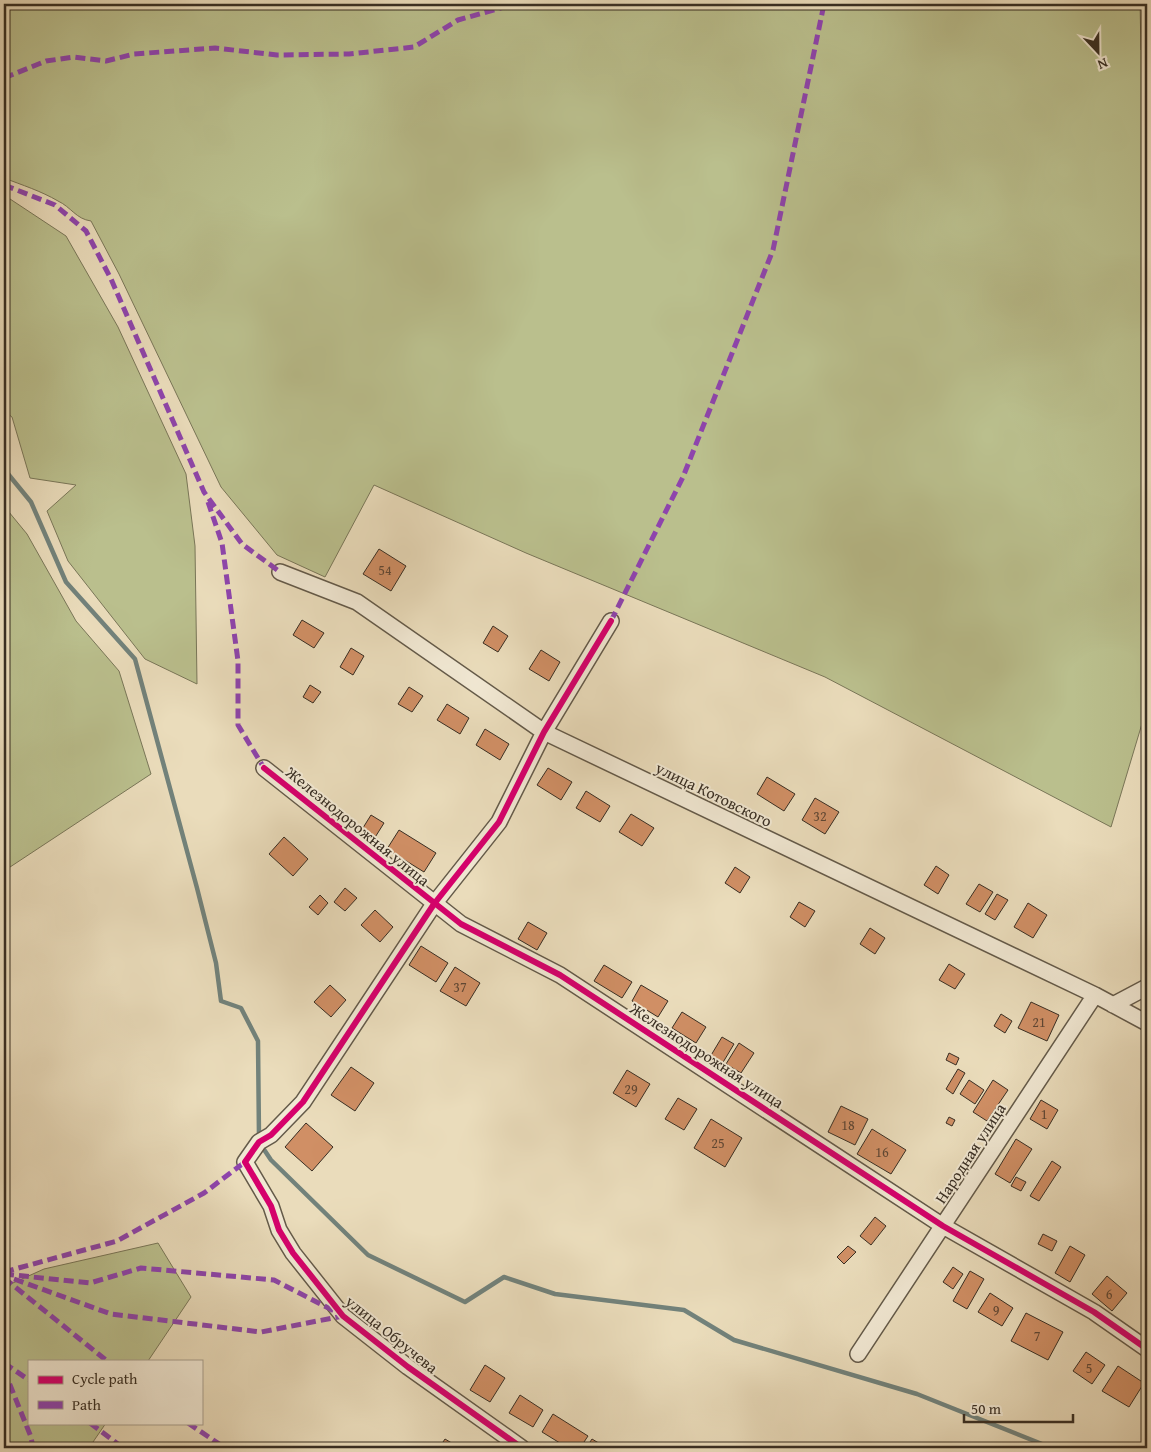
<svg xmlns="http://www.w3.org/2000/svg" width="1151" height="1452" viewBox="0 0 1151 1452" font-family="'Gentium Book Plus',serif">
	<style>
		.green { fill: #babf8d; stroke: #797658 }
		.lines { fill: none; stroke-linecap: round; stroke-linejoin: round }
		.stream { stroke: #72827b; stroke-width: 4.5 }
		.building { fill: #d08f65; stroke: #382e23 }
		.minor-casing { stroke: #645a49; stroke-width: 18 }
		.minor { stroke: #f1e8d3; stroke-width: 15 }
		.quiet { stroke: #8e44ad; stroke-width: 5; stroke-dasharray: 10 5; stroke-linecap: butt }
		.cycleway-casing { stroke: #f1e8d3; stroke-width: 9 }
		.cycleway { stroke: #d6006c; stroke-width: 6 }
		.labels { text-anchor: middle; dominant-baseline: central; stroke-width: 4; stroke-linejoin: round; paint-order: stroke }
		.number-label { font-size: 14px; fill: #5e4634 }
		.street-label { font-size: 16px; fill: #382e23; stroke: #f1e8d3 }
	</style>
	<rect width="100%" height="100%" fill="#eadcbb"/>
	<filter id="stains"><feTurbulence type="fractalNoise" baseFrequency=".004" numOctaves="4"/><feColorMatrix values="0 0 0 0 .2 0 0 0 0 .09 0 0 0 0 .02 0 0 0 .5 -.17"/></filter>
	<radialGradient id="worn" r=".72"><stop offset=".6" stop-color="#630" stop-opacity="0"/><stop offset="1" stop-color="#630" stop-opacity=".3"/></radialGradient>
	<path class="green" d="M4,4H1140L1141,50L1147,55V707L1111,827L825,677L526,553L374,485L325,577L277,555L221,487L119,274L91,221C76,219 71,207 58,201C41,191 22,185 4,178Z
		M4,195L66,236L118,327L186,474L195,546L197,684L145,659L68,561L47,511L76,485L30,478L12,417L4,411Z
		M4,506L27,534L76,621L119,671L151,774L4,871Z
		M158,1243L191,1297L148,1361H29V1423H106L93,1442L94,1448H4V1287L44,1269Z"/>
	<g class="lines">
		<path class="stream" d="M4,469L31,502L66,582L135,659L197,888L216,963L221,1001L241,1008L258,1041L259,1138
			M261,1145L271,1160L368,1255L465,1302L504,1277L555,1294L684,1310L734,1340L917,1394L1052,1448"/>
	</g>
	<path class="building" d="M379,549L406,566L391,591L363,574Z
		M302,620L324,633L314,648L293,635Z
		M493,626L508,636L498,652L483,643Z
		M351,648L364,656L353,675L340,667Z
		M541,650L560,662L549,681L529,669Z
		M310,685L321,692L313,703L303,697Z
		M409,687L423,696L412,712L398,704Z
		M447,704L469,718L460,734L437,720Z
		M485,729L509,744L500,760L476,745Z
		M548,768L572,782L561,800L537,785Z
		M767,777L795,794L784,811L757,794Z
		M586,791L610,806L600,822L576,808Z
		M815,798L839,812L825,834L802,820Z
		M631,814L654,828L642,846L619,832Z
		M371,815L384,823L374,839L361,831Z
		M399,830L436,853L424,872L387,849Z
		M284,837L308,859L293,876L269,854Z
		M936,866L949,875L938,894L924,885Z
		M735,867L750,877L740,893L725,883Z
		M979,884L993,892L980,912L966,904Z
		M345,888L357,898L345,911L334,902Z
		M997,894L1008,900L995,920L985,914Z
		M320,895L328,903L318,915L309,907Z
		M799,902L815,911L805,927L790,917Z
		M1028,903L1047,915L1033,938L1014,927Z
		M375,910L393,927L380,942L361,925Z
		M528,922L547,933L537,950L518,939Z
		M870,928L885,938L875,954L860,944Z
		M421,946L448,963L436,982L409,965Z
		M949,964L965,974L955,989L939,980Z
		M604,965L632,982L622,998L594,981Z
		M455,967L480,983L466,1006L440,991Z
		M330,985L346,1000L331,1017L314,1002Z
		M641,985L668,1001L658,1017L632,1001Z
		M1031,1002L1059,1015L1047,1041L1018,1028Z
		M682,1012L706,1027L696,1043L672,1028Z
		M1001,1014L1012,1021L1005,1033L994,1026Z
		M722,1037L734,1044L722,1064L710,1057Z
		M739,1043L754,1053L741,1073L726,1064Z
		M949,1053L959,1058L956,1065L946,1060Z
		M351,1067L374,1083L355,1111L331,1095Z
		M958,1069L965,1073L953,1094L946,1089Z
		M627,1070L650,1084L636,1107L613,1093Z
		M969,1080L984,1090L975,1104L960,1094Z
		M993,1080L1008,1090L987,1121L973,1112Z
		M678,1098L697,1109L684,1130L665,1119Z
		M1041,1100L1058,1110L1047,1129L1030,1119Z
		M841,1106L868,1119L855,1145L828,1132Z
		M949,1117L955,1120L952,1126L946,1123Z
		M711,1119L742,1138L725,1167L694,1148Z
		M306,1123L333,1147L312,1171L285,1147Z
		M872,1129L906,1150L891,1174L857,1154Z
		M1016,1139L1032,1149L1010,1183L995,1174Z
		M1052,1161L1061,1167L1039,1201L1030,1196Z
		M1016,1177L1026,1182L1021,1191L1011,1186Z
		M875,1217L886,1226L871,1245L860,1236Z
		M1043,1234L1057,1241L1052,1251L1038,1244Z
		M848,1246L856,1252L844,1264L837,1257Z
		M1070,1246L1085,1255L1070,1282L1055,1273Z
		M953,1267L963,1274L953,1289L943,1282Z
		M970,1271L984,1279L967,1309L953,1301Z
		M1107,1276L1127,1293L1112,1311L1092,1294Z
		M990,1293L1013,1308L1002,1326L978,1312Z
		M1026,1313L1063,1332L1048,1360L1011,1341Z
		M1086,1352L1105,1365L1092,1384L1073,1371Z
		M485,1365L505,1378L490,1402L470,1390Z
		M1118,1366L1144,1383L1129,1407L1102,1391Z
		M520,1395L543,1410L533,1427L509,1413Z
		M553,1414L588,1436L580,1448H568L542,1432Z
		M445,1439L460,1448H439Z
		M592,1439L607,1448H586Z"/>
	<g class="lines">
		<defs>
			<path id="minor" d="M280,572L357,602L544,732L1095,995L1147,1023
				M264,768L461,924L560,975L943,1226L1094,1312L1147,1349
				M1113,1005L1147,987
				M858,1354L1095,995
				M522,1448L408,1367L343,1316L293,1253L279,1230L271,1206L245,1162L259,1142L271,1135L303,1102L434,904L499,822L544,732L611,621"/>
		</defs>
		<use href="#minor" class="minor-casing"/>
		<use href="#minor" class="minor"/>
		<path class="quiet" d="M4,78L46,61L74,57L106,61L134,54L215,48L277,55L349,54L414,47L458,20L515,4
			M4,185L55,205L86,231L111,279L204,492L242,544L280,572
			M208,502L222,543L238,661V725L264,768
			M611,621L683,477L773,250L824,4
			M4,1272L117,1241L204,1193L245,1162
			M4,1274L90,1283L141,1268L274,1280L336,1312
			M4,1278L107,1361
			M14,1279L111,1314L261,1332L343,1316
			M4,1363L29,1380
			M4,1370L31,1437L33,1448
			M90,1423L123,1448
			M188,1423L225,1448"/>
		<defs>
			<path id="cycleway" d="M264,768L461,924L560,975L943,1226L1094,1312L1147,1349
				M522,1448L408,1367L343,1316L293,1253L279,1230L271,1206L245,1162L259,1142L271,1135L303,1102L434,904L499,822L544,732L611,621"/>
		</defs>
		<use href="#cycleway" class="cycleway-casing"/>
		<use href="#cycleway" class="cycleway"/>
	</g>
	<g class="labels">
		<g class="number-label">
			<text x="385" y="570">54</text>
			<text x="820" y="816">32</text>
			<text x="460" y="987">37</text>
			<text x="1039" y="1022">21</text>
			<text x="631" y="1089">29</text>
			<text x="1044" y="1114">1</text>
			<text x="848" y="1125">18</text>
			<text x="718" y="1143">25</text>
			<text x="882" y="1152">16</text>
			<text x="1109" y="1294">6</text>
			<text x="996" y="1310">9</text>
			<text x="1037" y="1336">7</text>
			<text x="1089" y="1368">5</text>
		</g>
		<g class="street-label">
			<text transform="translate(714 794) rotate(26)">улица Котовского</text>
			<text transform="translate(358 826) rotate(39)">Железнодорожная улица</text>
			<text transform="translate(707 1055) rotate(33)">Железнодорожная улица</text>
			<text transform="translate(970 1153) rotate(-57)">Народная улица</text>
			<text transform="translate(392 1334) rotate(39)">улица Обручева</text>
		</g>
	</g>
	<rect width="1151" height="1452" fill="none" stroke="#eadcbb" stroke-width="20"/>
	<rect x="5" y="5" width="1141" height="1442" fill="none" stroke="#382e23" stroke-width="2.5"/>
	<rect x="10" y="10" width="1131" height="1432" fill="none" stroke="#382e23"/>
	<rect x="28" y="1360" width="175" height="65" fill="#f1e8d3" stroke="#a79e8d"/>
	<rect x="38" y="1376" width="25" height="8" fill="#d6006c" stroke="#a79e8d"/>
	<text x="72" y="1384" font-size="15" fill="#382e23">Cycle path</text>
	<rect x="38" y="1401" width="25" height="8" fill="#8e44ad" stroke="#a79e8d"/>
	<text x="72" y="1410" font-size="15" fill="#382e23">Path</text>
	<g transform="translate(1098 52) rotate(158)" stroke="#f1e8d3" stroke-width="4" paint-order="stroke">
	<path d="M0-4L9 19L0 12L-9 19Z" fill="#382e23"/>
	<text y="-8" font-size="14" font-weight="bold" text-anchor="middle" fill="#382e23">N</text>
	</g>
	<path d="M964 1414v8h109v-8" fill="none" stroke="#382e23" stroke-width="2.5"/>
	<text x="971" y="1414" font-size="15" fill="#382e23" stroke="#f1e8d3" stroke-width="4" paint-order="stroke">50 m</text>
	<rect width="100%" height="100%" filter="url(#stains)"/>
	<rect width="100%" height="100%" fill="url(#worn)"/>
</svg>
